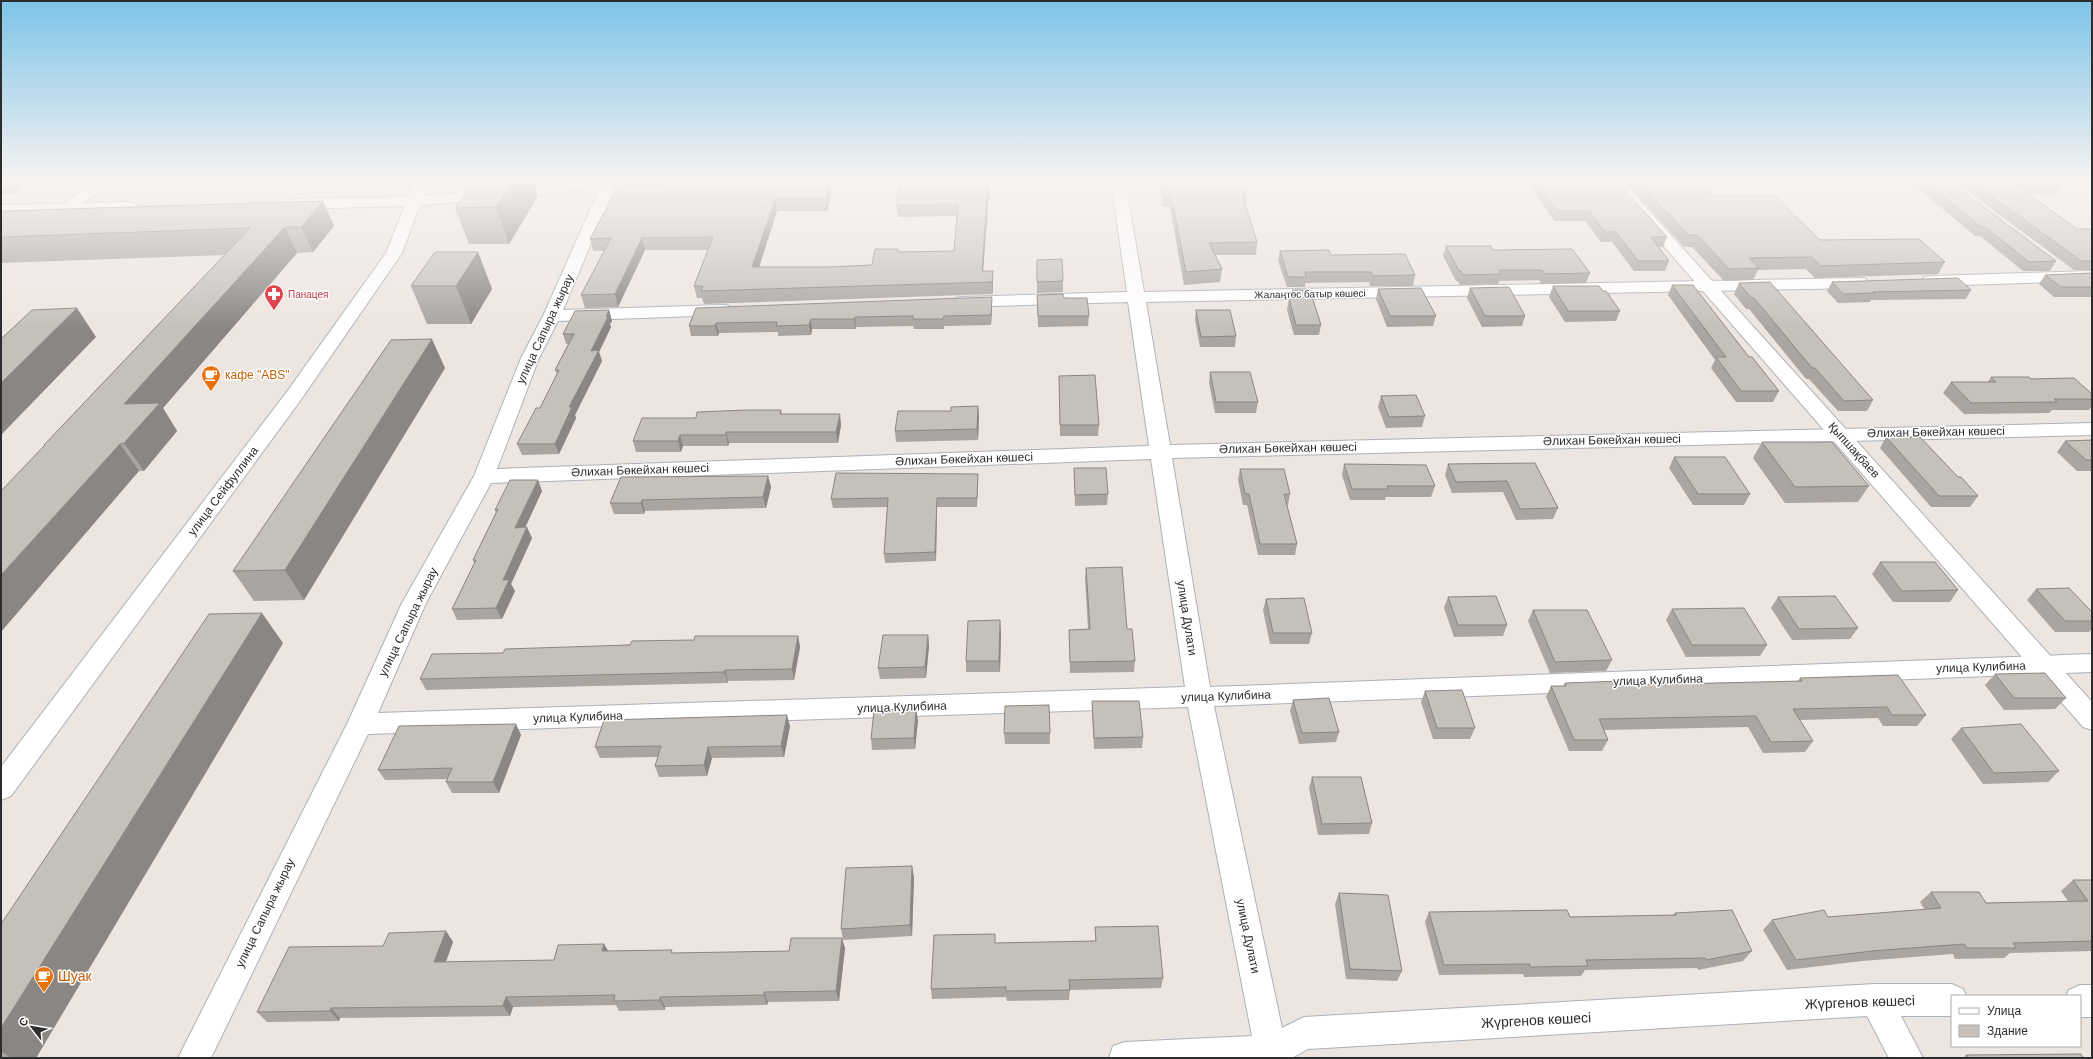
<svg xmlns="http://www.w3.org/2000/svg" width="2093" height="1059" viewBox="0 0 2093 1059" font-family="Arial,sans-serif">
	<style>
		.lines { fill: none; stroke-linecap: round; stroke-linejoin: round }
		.street-casing { stroke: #adb1b8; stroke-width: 2 }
		.secondary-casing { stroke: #adb1b8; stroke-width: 2 }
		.street { fill: #fff; fill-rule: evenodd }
		.secondary { fill: #fff; fill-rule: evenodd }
		.wall { fill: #aaa5a1 }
		.shaded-wall { fill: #8b8683 }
		.building { fill: #c6c0bb; stroke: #8b8683 }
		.labels { text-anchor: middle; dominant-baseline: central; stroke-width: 3; stroke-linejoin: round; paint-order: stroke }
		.far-health-label { font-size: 10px; fill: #be3a42; stroke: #fff; text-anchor: start }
		.far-street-label { font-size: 10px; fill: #2d2d2d; stroke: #fff }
		.street-label { font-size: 12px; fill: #2d2d2d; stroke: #fff }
		.food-label { font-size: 12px; fill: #c56008; stroke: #fff; text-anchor: start }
		.near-food-label { font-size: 14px; fill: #c56008; stroke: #fff; text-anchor: start }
		.near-street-label { font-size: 14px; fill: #2d2d2d; stroke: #fff }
	</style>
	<rect width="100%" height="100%" fill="#ede5e0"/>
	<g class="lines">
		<defs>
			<path id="street" d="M94,181H110L73,212H63L60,209L63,206Z
				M603,181L617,182L563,310L724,305L730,306L733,310L730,314L724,315L558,321L539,358L497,469L1149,446L1128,302L962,307L956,306L953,302L956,298L962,297L1127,292L1111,181H1125L1144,292L1860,278L1866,279L1868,283L1866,287L1860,288L1146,302L1170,445L2092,423V435L1172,458L1210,687L2092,654V672L1214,706L1282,1028L1304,1017L1875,984H1952L1963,989L1966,996H1952V1016H1901L1923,1058H1889L1867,1016L1308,1049L1292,1058H1109L1113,1046L1125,1042L1252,1036L1188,707L368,734L211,1058H178L347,724L402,603L474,476L521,358L543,316ZM1151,459L1185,687L378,713L426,603L491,483Z
				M2092,271V281L1930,286L1924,285L1922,281L1924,277L1930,276Z
				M2080,985H2092V1017H2080V996H2066L2069,990Z"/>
			<path id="secondary" d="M415,181H429L424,196L574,181H620L618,184L613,185L519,197L420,205L402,253L300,401L11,796L1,800V767L286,393L386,253L405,206L294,209L289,207L286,204L289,201L294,199L408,197Z
				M1607,181H1622L2092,702V730L2083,727Z
				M130,202L135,204L138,207L135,210L1,215V205Z"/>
		</defs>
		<use href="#street" class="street-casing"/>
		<use href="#secondary" class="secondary-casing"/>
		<use href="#street" class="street"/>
		<use href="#secondary" class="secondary"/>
	</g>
	<path class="wall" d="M1,181H28L12,194H1Z
		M475,181L547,182L534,183L538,196L509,244H469L455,208Z
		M988,181L989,192L983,271H993V294L704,304L702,298H697L694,286L708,250H645L618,307L585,308L581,295L605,251H593L590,239L619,185L832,192L827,211H777L759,267H829L872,265L898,249V252L954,251L957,216L898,217L896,205Z
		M1159,181H1243L1247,194L1246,205L1257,242L1256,255H1215L1222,269L1220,282L1184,285L1170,207H1163Z
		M1527,181H1617L1667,237L1663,247H1659L1669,261L1665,271H1634L1612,242H1601L1585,221H1554L1527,182Z
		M1625,181H1699L1713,195L1820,240L1945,262L1938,274L1815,278L1806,269L1758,270L1753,280L1724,281L1692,247H1684L1625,182Z
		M1909,181H1949L2056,261L2050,271H2023L1980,236H1975Z
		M1954,181H2055L2062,186L2056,195H2030L2077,229H2092V270H2074Z
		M323,201L334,226L313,252L297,253L163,408L177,431L144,471H139L44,446V445L225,255L1,263V211Z
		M1446,246L1493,250L1590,273L1586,283L1541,284L1539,280L1499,281L1498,284L1460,285L1458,281H1456L1443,256Z
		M1280,251L1331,255L1415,275L1413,286H1370L1369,282L1305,283V287H1287L1278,261Z
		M478,252L492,289L471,324H427L411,286Z
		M1037,260L1063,281V292L1037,293Z
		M2092,273V297H2054L2039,284L2045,275Z
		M1832,282L1971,290L1966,299L1871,300L1870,302L1838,303L1827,291Z
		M1739,283L1873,400L1867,411H1838L1809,379H1806L1749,309H1746L1734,294Z
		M1672,285L1749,357L1779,391L1773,402H1736L1711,368L1715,360L1668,295Z
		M1553,286L1603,291L1620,311L1616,321L1565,322L1549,297Z
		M1470,288L1525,316L1522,326L1482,327L1467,298Z
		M1378,289L1436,316L1433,326L1387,327L1376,299Z
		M1292,290L1321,325L1319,335H1294L1287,310L1289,299H1291Z
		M1037,295L1064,298L1089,316L1088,326L1038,327Z
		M992,307L991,325L944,326V329H914L913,326L856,327V329H812L811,335L778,336V332L719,333L718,336H691L689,326L696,308Z
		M609,310L612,321L610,324L611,327L599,352L602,361L575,415L576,418L559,454L522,455L517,444L540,408L557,374L555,370L568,344H566L563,334Z
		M1196,310L1236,336L1235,347H1200L1195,320Z
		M445,368L304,600L254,601L233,571Z
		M1210,372L1258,402L1256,413H1215L1209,383Z
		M1059,376L1099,425L1098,436H1060Z
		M1991,377L2031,379L2092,394V406L2089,410H2052L2049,413L1964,414L1943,393L1951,382H1988Z
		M1381,396L1425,416L1422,427L1386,428L1378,407Z
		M978,406L979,417L978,440L896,442L895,431L951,411Z
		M781,410L782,414L841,425L838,443H729L728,446H683L681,452H636L633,441L696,418Z
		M1886,437L1958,477L1978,496L1970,507H1931L1880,448Z
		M2092,440V471H2077L2057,452L2065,441Z
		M1762,442L1869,486L1858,502L1785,503L1753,458Z
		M1674,457L1750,494L1744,505H1693L1669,468Z
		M1535,463L1558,508L1553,519L1516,520L1503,492L1452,493L1445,475L1448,464Z
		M1344,464L1435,486L1431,497H1386L1385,500H1350L1342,475Z
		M1074,468L1108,494L1107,505L1075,506Z
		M1240,469L1290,494L1288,505H1287L1297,544L1295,555H1258L1247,505H1243L1238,480Z
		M768,476L771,487L766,508L645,511L644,514H614L610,503Z
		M978,482L977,507H937L936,561L885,563L884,554L888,507L833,508L831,499Z
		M542,491L525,527L532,538L511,584L515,591L502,619L457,620L452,609L474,563L473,560L496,513L495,510Z
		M1880,562L1958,590L1950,602H1893L1872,574Z
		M1086,568L1127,629L1135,661L1134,672L1070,673L1069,630L1088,629L1085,579Z
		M2036,589L2092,612V629L2089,632H2055L2027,600Z
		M1448,597L1507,625L1503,636L1454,637L1444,608Z
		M1778,597L1858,628L1850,639L1792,640L1771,608Z
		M1266,599L1312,633L1309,644H1270L1263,610Z
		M1672,609L1767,645L1760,656L1686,657L1666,620Z
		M1533,610L1612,660L1606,671L1550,673L1528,621Z
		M1001,632L1000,672H966V661Z
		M928,635L929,646L926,678L880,679L878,668Z
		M798,636L800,647L794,680L728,681V683L426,690L420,679L503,653L694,640Z
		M283,643L36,1058H1V924Z
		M1995,674L2066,698L2055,709L2004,710L1985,685Z
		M1800,678L1926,715L1917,726H1883L1878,718L1799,720L1813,741L1805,752L1763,753L1748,727L1604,730L1608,740L1602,751H1569L1546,697L1551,686H1563L1565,683L1624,685L1798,681Z
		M1425,691L1475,728L1470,739H1433L1421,702Z
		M1293,700L1339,732L1336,742L1299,744L1290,711Z
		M1092,701L1143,737L1142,748L1094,749L1092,712Z
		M1049,705L1050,744H1005L1004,733Z
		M918,720L915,749L872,750L871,739Z
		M790,726L784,757L712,758L707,776L659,777L655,766L658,757L600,758L595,747Z
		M1961,728L2059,771L2048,782L1983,784L1951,739Z
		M521,735L499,793H452L446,782L447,779L385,780L378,770Z
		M1312,777L1372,823L1369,834L1318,835L1309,788Z
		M914,877L912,936L843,940L841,929Z
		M2073,880H2092V951L2010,953L2004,958L1955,959L1953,954L1862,961L1787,970L1763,930L1772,920L1828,917L1925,910L1920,902L1931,892L1986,903L2068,901L2061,891Z
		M1339,893L1402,971L1397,981L1346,979L1335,904Z
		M1429,912L1570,917L1673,915L1675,913L1752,951L1743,961L1698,970L1697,968L1585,970L1581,976L1524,977L1523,974L1439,975L1425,922Z
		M1095,927L1163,978L1161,988L1070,990L1069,1000L1007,1001L1006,997L932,999L931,989L995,934V943L1095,941Z
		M446,931L453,942L446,962L554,960L604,944L608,951L673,953L789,951L845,948L839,1001L768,1002L767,1005L665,1007V1010L619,1011L616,1005L513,1007L510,1016L340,1018L339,1021L267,1022L257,1012L383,946Z
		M1966,1055L2083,1058H1963Z"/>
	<path class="shaded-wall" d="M3,181H28L12,194Z
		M310,181H326L311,183Z
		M507,181H548L547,182L534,183L538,196L509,244L496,207Z
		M830,181L832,192L827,211L825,199Z
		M988,181L989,192L982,284V271Z
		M775,199L777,211L755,280L752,267Z
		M323,201L334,226L313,252L301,227Z
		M285,227L297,253L163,408L177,431L144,471L124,443V404Z
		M642,238L645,250L618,307L615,294Z
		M478,252L492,289L471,324L456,286Z
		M993,271V294L992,282Z
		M992,297V307L991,325V315Z
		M77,308L96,337L1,435V383Z
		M609,310L612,321L610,324L611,327L599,352L602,361L575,415L576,418L559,454L555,444L591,351Z
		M855,317L856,327V329L854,319Z
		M811,319L812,329L811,335L809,325Z
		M716,323L719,333L718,336L715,326Z
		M432,339L445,368L304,600L285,570Z
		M978,406L979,417L978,440L977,429Z
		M840,414L841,425L838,443L836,432Z
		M726,432L729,443L728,446L726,435Z
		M680,435L683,446L681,452L678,441Z
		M120,444L139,471L1,632V575Z
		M768,476L771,487L766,508L763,497Z
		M538,480L542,491L520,539L515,528Z
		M937,498V507L936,561L935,552Z
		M642,500L645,511L644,514L641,503Z
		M527,527L532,538L511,584L515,591L502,619L496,608L503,580Z
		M262,613L283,643L36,1058H11L1,1051V1028Z
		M1000,620L1001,632L1000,672L999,661Z
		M928,635L929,646L926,678L925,667Z
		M798,636L800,647L794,680L792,669Z
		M725,670L728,681V683L724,672Z
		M916,709L918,720L915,749L914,738Z
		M787,715L790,726L784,757L781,746Z
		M516,724L521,735L499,793L493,782Z
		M708,747L712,758L707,776L704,765Z
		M912,866L914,877L912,936L910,925Z
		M446,931L453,942L442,972L434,962Z
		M842,938L845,948L839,1001L836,991Z
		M604,944L610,954L602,951Z
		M764,992L768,1002L767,1005L764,995Z
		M506,997L513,1007L510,1016L503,1006Z
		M660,997L665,1007V1010L660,1000Z
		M331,1008L340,1018L339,1021L330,1011Z"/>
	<path class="building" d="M475,181H514L496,207L455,208Z
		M782,181H830L825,199H775L752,267H829L872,265L875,249H898V252L954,251L958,204L896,205L900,182L988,181L982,271H993L992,282L701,291L703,286H694L713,237L642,238L615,294L581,295L611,238L590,239L619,185Z
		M1162,181H1243L1247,194H1242L1257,242L1209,243L1222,269L1186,272L1171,195H1164Z
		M1536,181H1617L1667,237H1651L1669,261H1638L1616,232H1605L1589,211H1557Z
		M1638,181H1699L1713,195H1774L1820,240L1919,239L1945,262L1821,266L1812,257L1749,258L1759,268L1729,269L1697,235H1688Z
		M1924,181H1949L2056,261L2029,262L1985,227H1981Z
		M1971,181H2055L2062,186H2017L2077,229H2092V261H2081Z
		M323,201L301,227H285L124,404L160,403L124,443L120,444L1,575V491L45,445H44L250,228L1,237V211Z
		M1446,246H1491L1493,250L1572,249L1590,273L1545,274L1542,270H1499L1501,274L1463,275L1461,271H1459Z
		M1329,250L1331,255L1405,254L1415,275L1373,276L1371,272H1305L1306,277H1288L1280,251Z
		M435,252H478L456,286H411Z
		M1062,259L1063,281L1037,282V260Z
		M2092,273V287H2061L2045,275Z
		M1958,278L1971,290L1873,292L1875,293L1843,294L1832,282Z
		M1770,282L1873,400L1844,401L1815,368H1812L1754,298H1751L1739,283Z
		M1672,285H1693L1749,357H1752L1779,391H1741L1716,357H1726Z
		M1553,286H1599L1603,291H1606L1620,311H1568Z
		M1509,287L1525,316H1485L1470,288Z
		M1421,288L1436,316H1390L1378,289Z
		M1292,290H1310L1321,325H1296L1289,299H1295Z
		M1063,294L1064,298H1087L1089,316H1038L1037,295Z
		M992,297L991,315L944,316L943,319H913V316L855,317L854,319H811L809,325L776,326L777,322L716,323L715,326H689L696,308Z
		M77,308L1,383V339L32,310Z
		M609,310L606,317H608L591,351L599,350L569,407H572L555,444H517L536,408H540L559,370H555L574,334H563L575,311Z
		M1196,310H1230L1236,336L1201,337Z
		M432,339L285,570L233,571L391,340Z
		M1210,372H1250L1258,402H1216Z
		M1095,375L1099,425H1060L1059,376Z
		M1991,377H2029L2031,379L2074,378L2092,394V399H2054L2057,402L1971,403L1951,382H1996Z
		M1416,395L1425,416L1389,417L1381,396Z
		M978,406L977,429L895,431L898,411H951V407Z
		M748,410H781L780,414H840L836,432H726V435H680L678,441H633L642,418H696L697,412Z
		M1886,437H1920L1958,477H1961L1978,496H1939Z
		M2092,440V460H2086L2065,441Z
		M1762,442H1832L1869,486L1795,487Z
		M1674,457H1725L1750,494H1698Z
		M1535,463L1558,508L1520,509L1507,481L1456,482L1448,464Z
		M1344,464L1426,465L1435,486H1387L1388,489H1352Z
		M1074,468H1106L1108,494L1075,495Z
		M1240,469H1284L1290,494H1284L1297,544H1260L1249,494H1245Z
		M836,473L978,474L977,498H937L935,552L884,554L888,498L831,499Z
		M768,476L763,497L642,500L641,503H610L621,477Z
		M510,480H538L515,528L527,527L503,580H509L496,608L452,609L476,560H473L498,509L495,510Z
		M1880,562H1935L1958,590L1902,591Z
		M1122,567L1127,629H1132L1135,661L1070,662L1069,630L1090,629L1086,568Z
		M2069,588L2092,612V621H2065L2036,589Z
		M1496,596L1507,625H1458L1448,597Z
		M1835,596L1858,628L1799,629L1778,597Z
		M1304,598L1312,633H1273L1266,599Z
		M1744,608L1767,645H1692L1672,609Z
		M1533,610H1587L1612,660L1555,662Z
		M262,613L1,1028V924L209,614Z
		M1000,620L999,661H966L968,621Z
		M883,635H928L925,667L878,668Z
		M695,636H798L792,669L725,670L724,672L420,679L432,654L503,653L505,649L630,645L632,641L694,640Z
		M2045,673L2066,698H2014L1995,674Z
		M1898,675L1926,715H1892L1887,707L1793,709L1813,741L1771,742L1756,716L1599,719L1608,740H1574L1551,686H1566L1565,683L1622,681L1624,685L1674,684L1802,681L1800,678Z
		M1462,690L1475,728H1437L1425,691Z
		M1329,698L1339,732L1302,733L1293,700Z
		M1092,701H1139L1143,737L1094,738Z
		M1049,705L1050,733H1004L1005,706Z
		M916,709L914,738L871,739L874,710Z
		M787,715L781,746L708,747L704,765L655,766L661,746L595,747L604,720Z
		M516,724L493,782H446L452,768L378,770L399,726Z
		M2021,724L2059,771L1994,773L1961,728Z
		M1312,777H1361L1372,823L1322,824Z
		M912,866L910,925L841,929L846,868Z
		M2073,880H2092V941L2013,943L2016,948H1967L1964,944L1872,951L1796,960L1772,920L1824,910L1828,917L1941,908L1931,892H1979L1986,903L2088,901Z
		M1339,893L1388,895L1402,971L1350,969Z
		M1567,910L1570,917L1676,915L1675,913L1732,910L1752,951L1706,960L1705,958L1586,960L1588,966L1530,967V964L1444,965L1429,912Z
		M1158,926L1163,978L1069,980L1070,990L1006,991V987L931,989L934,935L995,934V943L1096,941L1095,927Z
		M446,931L434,962L554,960L558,945L604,944L602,951L672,950L671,953L789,951L791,938H842L836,991L764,992V995L660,997V1000L614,1001L615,995L506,997L503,1006L331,1008L330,1011L257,1012L289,947L383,946L389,933Z
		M2081,1054L2083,1058H1968L1966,1055Z"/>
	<linearGradient id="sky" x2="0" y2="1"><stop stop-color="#7cc4e8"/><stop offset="0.55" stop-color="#f7f3f1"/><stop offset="1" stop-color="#f7f3f1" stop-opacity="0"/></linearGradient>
	<rect width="2093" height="329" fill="url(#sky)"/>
	<defs>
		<symbol id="pharmacy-pin" viewBox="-11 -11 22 30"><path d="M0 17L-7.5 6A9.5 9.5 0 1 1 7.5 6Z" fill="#e0444e" stroke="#fff"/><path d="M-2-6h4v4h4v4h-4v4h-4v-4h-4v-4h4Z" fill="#fff"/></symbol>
		<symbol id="cafe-pin" viewBox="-11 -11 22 30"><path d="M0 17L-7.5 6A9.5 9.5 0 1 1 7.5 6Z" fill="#e8710a" stroke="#fff"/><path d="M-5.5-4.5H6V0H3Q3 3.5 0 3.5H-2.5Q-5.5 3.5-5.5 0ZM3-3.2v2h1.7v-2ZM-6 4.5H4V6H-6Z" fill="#fff"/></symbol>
	</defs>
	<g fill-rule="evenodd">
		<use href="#pharmacy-pin" x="263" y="283" width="22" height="30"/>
		<use href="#cafe-pin" x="200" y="364" width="22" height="30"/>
		<use href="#cafe-pin" x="33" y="965" width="22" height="30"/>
	</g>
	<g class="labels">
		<g class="far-health-label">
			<text x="288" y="294">Панацея</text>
		</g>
		<g class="far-street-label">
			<text transform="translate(1310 294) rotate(-1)">Жалаңтөс батыр көшесі</text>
		</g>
		<g class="street-label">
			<text transform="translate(545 329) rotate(-65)">улица Сапыра жырау</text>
			<text transform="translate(1936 432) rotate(-1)">Әлихан Бөкейхан көшесі</text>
			<text transform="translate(1612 440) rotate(-1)">Әлихан Бөкейхан көшесі</text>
			<text transform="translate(1288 448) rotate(-1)">Әлихан Бөкейхан көшесі</text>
			<text transform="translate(1854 450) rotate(48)">Қыпшақбаев</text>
			<text transform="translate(964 459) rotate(-2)">Әлихан Бөкейхан көшесі</text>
			<text transform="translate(640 470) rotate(-2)">Әлихан Бөкейхан көшесі</text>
			<text transform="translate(223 491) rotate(-53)">улица Сейфуллина</text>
			<text transform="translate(1187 618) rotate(81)">улица Дулати</text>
			<text transform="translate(408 622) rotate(-64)">улица Сапыра жырау</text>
			<text transform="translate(1981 667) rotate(-2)">улица Кулибина</text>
			<text transform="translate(1658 680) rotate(-2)">улица Кулибина</text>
			<text transform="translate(1226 696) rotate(-2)">улица Кулибина</text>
			<text transform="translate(902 707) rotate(-2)">улица Кулибина</text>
			<text transform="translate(578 717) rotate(-2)">улица Кулибина</text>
			<text transform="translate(265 913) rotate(-64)">улица Сапыра жырау</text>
			<text transform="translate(1248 936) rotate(78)">улица Дулати</text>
		</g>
		<g class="food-label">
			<text x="225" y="375">кафе "ABS"</text>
		</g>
		<g class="near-food-label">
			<text x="58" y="976">Шуак</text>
		</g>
		<g class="near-street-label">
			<text transform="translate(1860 1002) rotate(-2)">Жүргенов көшесі</text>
			<text transform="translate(1536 1020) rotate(-3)">Жүргенов көшесі</text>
		</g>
	</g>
	<rect width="2093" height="1059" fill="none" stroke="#2d2d2d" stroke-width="4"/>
	<rect x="1951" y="995" width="130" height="52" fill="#ffffff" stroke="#ababab"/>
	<rect x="1959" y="1008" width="20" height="6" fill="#ffffff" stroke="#ababab"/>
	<text x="1987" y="1015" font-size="12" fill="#2d2d2d">Улица</text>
	<rect x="1959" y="1025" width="20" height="12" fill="#c6c0bb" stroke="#ababab"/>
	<text x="1987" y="1035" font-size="12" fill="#2d2d2d">Здание</text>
	<g transform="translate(32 1027) rotate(301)" stroke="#ffffff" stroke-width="3" paint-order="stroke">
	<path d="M0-3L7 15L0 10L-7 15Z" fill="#2d2d2d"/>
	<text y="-6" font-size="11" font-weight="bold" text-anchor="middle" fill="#2d2d2d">С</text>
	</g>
</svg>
